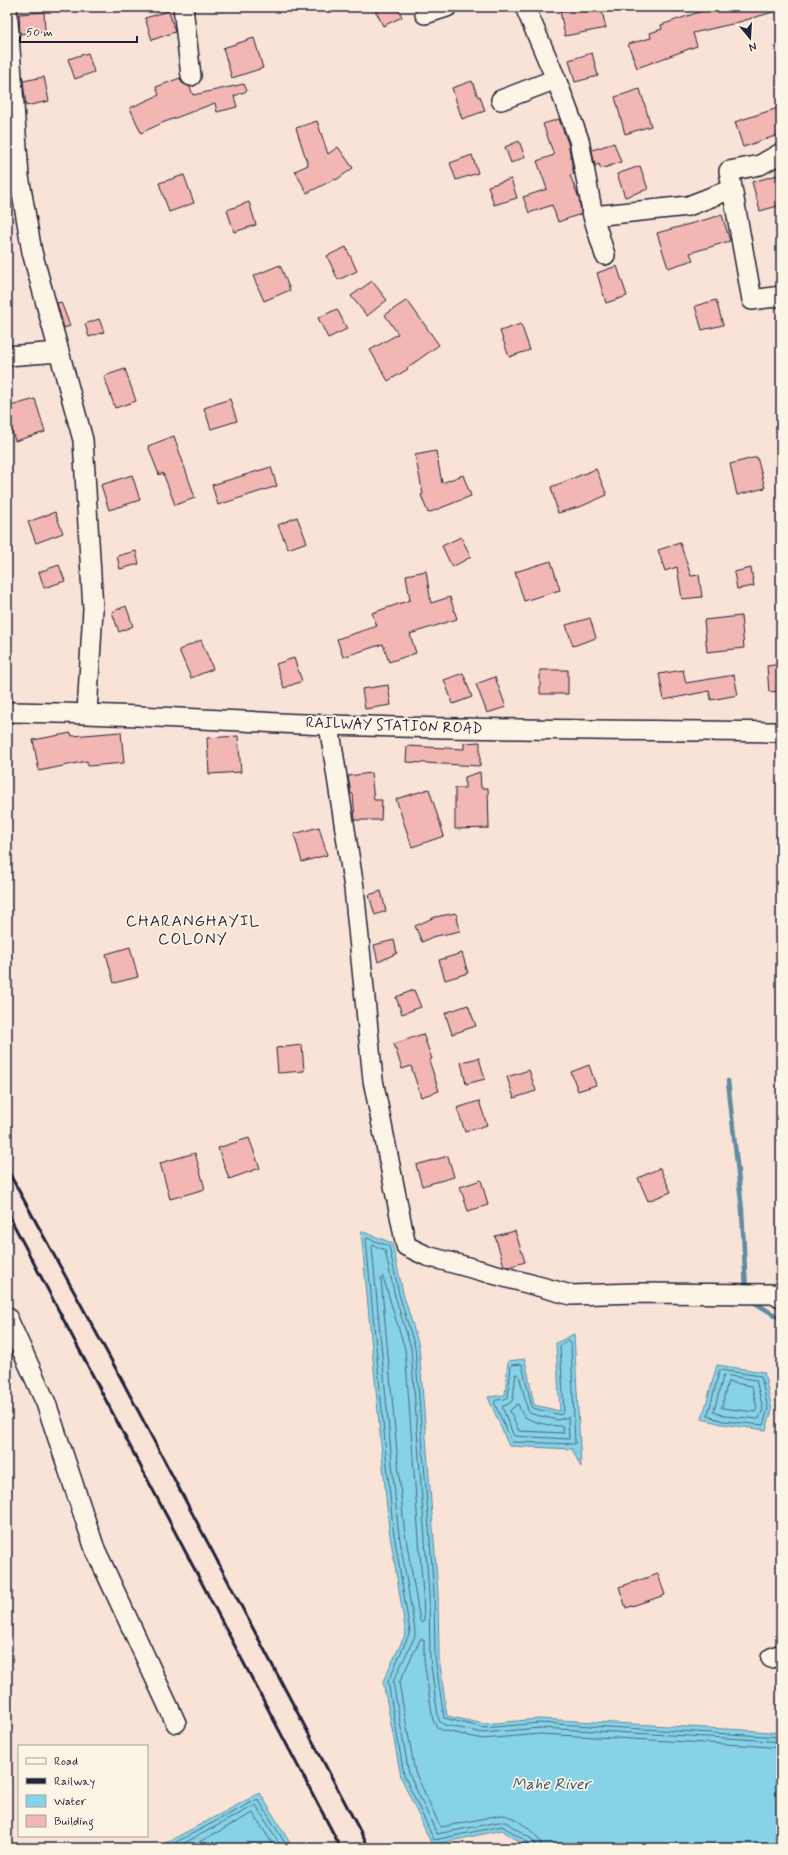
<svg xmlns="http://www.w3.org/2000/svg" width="788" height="1855" viewBox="0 0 788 1855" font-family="Mynerve,sans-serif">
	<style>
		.water { fill: #86d2e6; stroke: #5e8ca2 }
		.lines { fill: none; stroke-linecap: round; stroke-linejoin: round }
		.shore { stroke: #4a687f; stroke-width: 1 }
		.stream { stroke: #5e8ca2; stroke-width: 4.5 }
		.building { fill: #f2b6b3; stroke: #22223b }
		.minor-casing { stroke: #22223b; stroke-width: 22 }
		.minor { stroke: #fcf5e5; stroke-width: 19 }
		.rail { stroke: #22223b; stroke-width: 3 }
		.labels { text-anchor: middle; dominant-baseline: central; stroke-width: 3.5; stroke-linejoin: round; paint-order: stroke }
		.street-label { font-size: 15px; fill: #22223b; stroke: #fcf5e5 }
		.neighbourhood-label { font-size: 16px; letter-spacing: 1px; fill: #22223b; stroke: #fcf5e5 }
		.water-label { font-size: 16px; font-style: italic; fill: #40576e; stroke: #fcf5e5 }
	</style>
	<rect width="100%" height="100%" fill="#f9e2d6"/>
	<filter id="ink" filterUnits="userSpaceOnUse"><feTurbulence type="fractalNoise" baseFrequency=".025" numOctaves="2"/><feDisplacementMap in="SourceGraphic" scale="8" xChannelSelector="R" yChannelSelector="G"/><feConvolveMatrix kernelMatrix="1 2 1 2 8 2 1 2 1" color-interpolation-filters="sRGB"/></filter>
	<g filter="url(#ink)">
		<path class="water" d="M361,1231L392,1243L403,1293L419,1346L438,1593L439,1658L447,1716L484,1724L539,1719L744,1730L781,1733V1848H529L502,1830L432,1845L401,1777L383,1681L406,1633L389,1529Z
			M574,1334L581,1467L572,1449L509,1446L488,1397L505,1395L508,1361L525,1359L534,1405L560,1411L556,1343Z
			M717,1365L764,1372L772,1410L766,1430L722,1424L702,1419Z
			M260,1793L293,1848H156Z"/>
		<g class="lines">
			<path class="shore" d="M383,1277L405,1349L423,1594L424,1620L422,1622L420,1621L404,1527L381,1279Z
				M568,1341L571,1343L575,1444L512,1442L494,1402L496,1400L505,1399L508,1397L511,1365L522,1364L532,1408L561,1415L564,1410L560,1346Z
				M720,1370L761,1376L768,1409L763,1425L723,1421L708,1416Z
				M516,1374L519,1375L528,1411L532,1414L558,1420L568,1417L569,1439L514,1436L502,1407L510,1403L513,1399Z
				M724,1375L756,1380L763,1409L759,1419L724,1416L714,1412Z
				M728,1382L752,1386L757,1408L755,1412L722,1408Z
				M518,1404C520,1408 521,1413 524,1416C532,1423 552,1426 562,1426L564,1433L519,1431L510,1411Z
				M165,1848L258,1799L288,1848
				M175,1848L256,1805L282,1848
				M188,1848L253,1813L275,1848
				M531,1848L529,1843L502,1826L434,1840L404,1775L388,1682L410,1632L393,1528L366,1240L367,1238L389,1246L399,1294L415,1347L434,1593L435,1658L444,1718L484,1728L539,1723L781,1737
				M536,1848L533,1840L504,1821L437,1834L409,1774L393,1682L415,1636V1631L398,1528L372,1247L373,1245L385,1250L395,1296L411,1348L429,1594L430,1658L438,1717L440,1722L445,1725L483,1733L539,1728L744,1739L781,1742
				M542,1848C542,1835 513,1814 500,1815L442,1827L440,1826L415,1772L399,1683L421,1638L424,1640V1660L433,1720L437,1727L442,1730L483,1739L540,1734L743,1745L781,1748"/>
			<path class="stream" d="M728,1081L742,1210L746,1290
				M752,1301L781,1319"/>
		</g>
		<path class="building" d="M374,7H397L402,17L383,26Z
			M579,7H601L606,28L565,36L560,11Z
			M707,7H779L780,10L732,24L693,33L697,46L637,68L628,44L651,38L650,33L662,29L661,25L708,9Z
			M169,11L175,32L152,40L145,18Z
			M44,12L45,31L20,34L19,14Z
			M254,38L263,68L232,78L223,48Z
			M88,53L94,72L75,79L68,59Z
			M592,53L598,76L575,82L569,60Z
			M44,77L49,101L26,106L23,81Z
			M180,78L182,83L190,87L193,95L244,84L247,91L234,96L237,107L217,112L215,103L162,123L141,133L130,108L159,95L156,87Z
			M472,81L478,97L480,96L485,111L462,119L452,88Z
			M640,89L651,126L625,134L615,97Z
			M778,108L781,116V134L743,147L735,122Z
			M559,119L568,143L574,174L570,175L579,198L581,214L558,222L552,205L529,213L523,197L547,189L537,161L554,155L543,124Z
			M317,121L328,154L338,147L353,168L336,180L335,179L307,193L295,171L308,165L296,128Z
			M519,141L525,157L511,163L505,147Z
			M614,143L621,162L601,169L599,164L595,166L592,150Z
			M472,155L478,173L456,180L450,163Z
			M640,166L648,189L625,197L617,174Z
			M781,174V205L760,211L752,182Z
			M184,175L194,203L169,212L159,183Z
			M511,179L517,198L494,205L488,186Z
			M249,202L256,225L234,232L227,210Z
			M722,215L730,241L690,253L693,260L668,268L657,233Z
			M346,247L357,271L338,280L327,256Z
			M280,265L290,290L264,301L253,276Z
			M617,266L627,296L606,303L597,273Z
			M372,281L387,300L367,316L351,296Z
			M407,300L439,345L407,368L408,369L388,381L370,350L398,334L385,315Z
			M716,300L723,325L702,330L695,306Z
			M61,302L70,326L64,328L57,303Z
			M337,309L347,329L328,338L318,318Z
			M99,319L104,332L89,337L85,324Z
			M521,324L530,350L509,357L500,331Z
			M125,369L136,401L115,408L104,376Z
			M35,399L45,432L15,441L7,413V407Z
			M230,399L237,421L211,429L204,408Z
			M174,436L195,498L175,505L163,473L159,475L148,446Z
			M436,451L442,483L463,475L471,496L428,513L421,495L423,494L415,455Z
			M757,457L765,488L737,495L730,464Z
			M271,467L277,486L218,505L212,485Z
			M596,469L607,495L582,506L558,513L551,487Z
			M132,475L140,500L109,510L101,485Z
			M55,512L63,533L36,543L28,522Z
			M297,517L307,542L288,549L278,525Z
			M461,537L471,557L452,567L442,546Z
			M680,543L691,576L699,575L702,597L682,599L677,567L665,571L658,550Z
			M136,551L139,564L120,569L117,556Z
			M551,561L560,590L524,601L515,572Z
			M59,565L65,581L44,588L39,572Z
			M751,568L754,586L737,589L734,572Z
			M426,571L431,603L450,597L457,619L410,634L416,653L389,662L383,644L343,657L337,639L377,626L372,613L410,600L406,575Z
			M126,606L133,626L119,632L112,612Z
			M741,616L744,648L707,652L704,620Z
			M590,618L596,638L573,646L566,625Z
			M201,640L213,669L191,678L179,650Z
			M294,658L302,681L284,688L276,664Z
			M781,664V691L769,692L767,666Z
			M540,670H568V694H540Z
			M683,670L686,683L734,675L738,695L711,700L709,691L664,700L659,674Z
			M463,673L472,697L453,704L444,680Z
			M495,677L506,707L487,713L476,684Z
			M388,685L391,705L365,709L362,689Z
			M121,732L124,763L88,766L87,761L39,771L33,740L71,733L72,736Z
			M238,736L241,772L209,774L207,738Z
			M480,742V766L406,762L407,746L464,749V743Z
			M480,772L481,788H488L489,828L455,829V788H465V777Z
			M371,773L374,800H382L381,820H355L353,794H351L348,776Z
			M429,789L444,836L412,847L396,799Z
			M319,827L327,855L302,862L294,834Z
			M381,891L386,911L375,915L369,895Z
			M456,913L460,931L432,937L422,942L415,926L435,917Z
			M394,940L397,953L378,962L374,945Z
			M130,947L138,977L114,983L106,954Z
			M462,953L468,973L445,980L439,960Z
			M414,990L421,1007L402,1014L396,997Z
			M468,1005L476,1026L452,1034L445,1013Z
			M423,1034L432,1059L429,1060L439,1091L421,1097L411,1066L402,1069L394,1044Z
			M302,1045L304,1071L278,1073L276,1048Z
			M479,1058L485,1079L466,1084L461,1062Z
			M589,1065L596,1085L578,1091L571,1072Z
			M529,1070L536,1091L514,1098L507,1077Z
			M479,1101L487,1125L465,1132L457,1108Z
			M249,1138L260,1168L229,1179L218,1148Z
			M195,1153L205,1189L170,1199L160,1163Z
			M448,1156L454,1177L422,1186L416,1165Z
			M660,1168L671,1192L648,1201L638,1178Z
			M481,1180L488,1205L468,1211L460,1187Z
			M515,1231L525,1262L509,1267L504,1266L495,1236Z
			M658,1574L665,1595L626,1608L619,1587Z"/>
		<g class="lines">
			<defs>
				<path id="minor" d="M7,7L19,176L32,252L83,440L93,609L87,713
					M183,7L191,76
					M525,7L556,79
					M425,14L447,7
					M501,100L556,79L579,140L593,216
					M781,153L760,165L729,171L752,300L781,296
					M605,255L593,216L688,206L732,189
					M7,356L59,352
					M7,712C115,713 222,721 330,725C480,730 631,730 781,732
					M329,725L354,888L373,1080L406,1246L427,1256L571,1295L636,1293L772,1294L781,1297
					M7,1317L46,1403L95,1549L176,1723
					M771,1658L781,1654"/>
			</defs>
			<use href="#minor" class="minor-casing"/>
			<use href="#minor" class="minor"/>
			<path class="rail" d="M7,1169L115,1367L369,1848
				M7,1212L341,1848"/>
		</g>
	</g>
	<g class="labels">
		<g class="street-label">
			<text transform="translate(394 726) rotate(2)">RAILWAY STATION ROAD</text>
		</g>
		<g class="neighbourhood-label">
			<text x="193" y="921">CHARANGHAYIL<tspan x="193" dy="18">COLONY</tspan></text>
		</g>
		<g class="water-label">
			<text x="551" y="1784">Mahe River</text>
		</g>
	</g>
	<rect width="788" height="1855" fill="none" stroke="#fcf5e5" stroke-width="24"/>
	<rect x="12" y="12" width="764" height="1831" fill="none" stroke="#22223b" stroke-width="1.5" filter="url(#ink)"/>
	<rect x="18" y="1745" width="130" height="92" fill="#fcf5e5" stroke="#a5a1a1"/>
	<rect x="26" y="1758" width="20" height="6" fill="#fcf5e5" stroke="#a5a1a1"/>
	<text x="54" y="1765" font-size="12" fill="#22223b">Road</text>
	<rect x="26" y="1778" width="20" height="6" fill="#22223b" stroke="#a5a1a1"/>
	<text x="54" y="1785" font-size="12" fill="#22223b">Railway</text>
	<rect x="26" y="1795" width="20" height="12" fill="#86d2e6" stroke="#a5a1a1"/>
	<text x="54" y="1805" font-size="12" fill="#22223b">Water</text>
	<rect x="26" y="1815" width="20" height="12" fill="#f2b6b3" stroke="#a5a1a1"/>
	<text x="54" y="1825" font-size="12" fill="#22223b">Building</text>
	<g transform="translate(750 38) rotate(162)" stroke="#fcf5e5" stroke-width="3" paint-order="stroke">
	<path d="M0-3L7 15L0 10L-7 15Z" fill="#22223b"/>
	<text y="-6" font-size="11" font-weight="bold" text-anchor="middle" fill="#22223b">N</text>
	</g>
	<path d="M20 36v6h117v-6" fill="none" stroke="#22223b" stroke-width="2"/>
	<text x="26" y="36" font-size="12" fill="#22223b" stroke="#fcf5e5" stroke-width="3" paint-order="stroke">50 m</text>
</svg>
